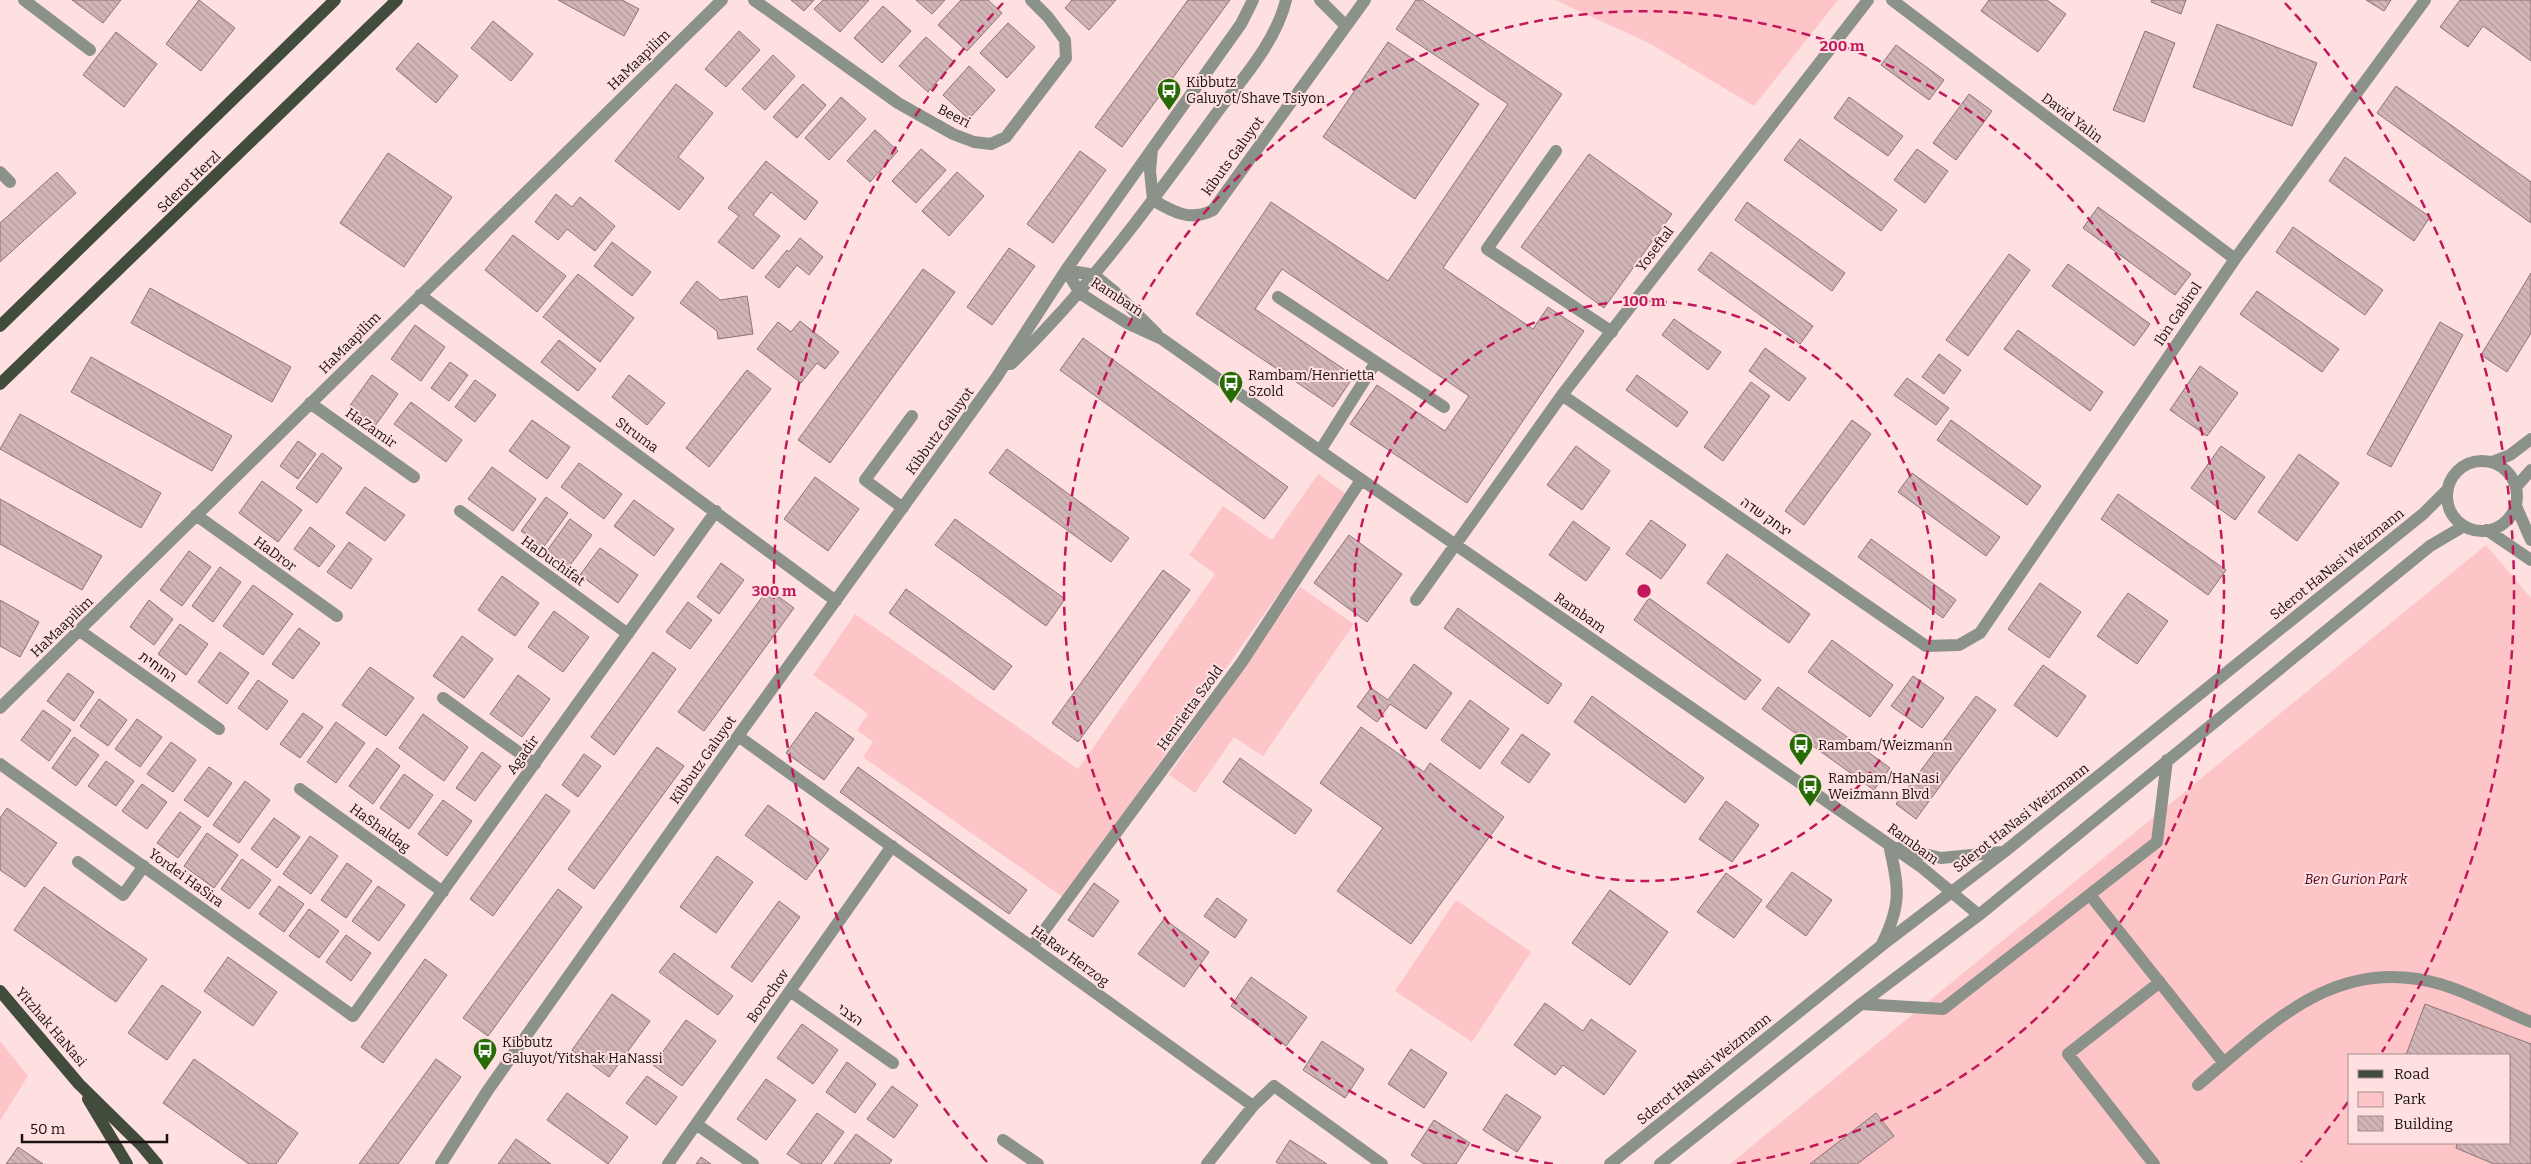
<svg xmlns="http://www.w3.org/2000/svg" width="2531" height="1164" viewBox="0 0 2531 1164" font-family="Bitter,Heebo,serif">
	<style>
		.park { fill: #fdc5c8; fill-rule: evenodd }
		.building { fill: url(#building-back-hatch); stroke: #8d7374 }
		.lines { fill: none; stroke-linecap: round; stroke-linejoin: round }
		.minor { stroke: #8b9289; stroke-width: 12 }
		.major { stroke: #414c3d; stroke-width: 12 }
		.ring { fill: none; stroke: #c2185b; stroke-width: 2.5; stroke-dasharray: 9 6 }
		.labels { text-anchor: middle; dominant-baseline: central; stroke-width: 4; stroke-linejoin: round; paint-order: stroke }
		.street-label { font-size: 14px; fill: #1b1112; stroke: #fee0e1 }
		.poi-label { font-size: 14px; fill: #1b1112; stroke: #fee0e1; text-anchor: start }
		.park-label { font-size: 14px; font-style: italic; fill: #560018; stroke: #fee0e1 }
		.centre { fill: #c2185b; stroke: #fee0e1; stroke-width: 2.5 }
		.ring-label { font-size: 15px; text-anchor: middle; font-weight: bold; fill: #c2185b; stroke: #fee0e1; stroke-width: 4; stroke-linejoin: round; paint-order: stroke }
	</style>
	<defs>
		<pattern id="building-back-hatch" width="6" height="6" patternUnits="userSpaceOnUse" patternTransform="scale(1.25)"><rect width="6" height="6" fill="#d2b5b7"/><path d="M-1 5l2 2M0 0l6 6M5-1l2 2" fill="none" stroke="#b49b9c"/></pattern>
	</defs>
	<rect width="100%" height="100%" fill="#fee0e1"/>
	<path class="park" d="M1555,0H1838L1754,106L1649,43Z
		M1318,474L1348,495L1064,898L863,757L873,742L857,730L868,714L813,675L855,614L1078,769L1215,574L1189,555L1223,506L1272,540Z
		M2486,545L2531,598V1164H1730ZM2350,1055H2510V1143H2350Z
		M1300,587L1354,624L1263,756L1234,737L1195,793L1169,775Z
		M1456,900L1531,952L1472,1042L1395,991Z
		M0,1041L28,1076L0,1121Z"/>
	<path class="building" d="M72,0H121L103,23Z
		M199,0L235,28L201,71L166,44Z
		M558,0H622L639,9L624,36Z
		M791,0H814L804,11Z
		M823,0H869L840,32L814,9Z
		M916,0H945L932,14Z
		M961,0H988L1002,13L967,51L938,25Z
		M1072,0H1116L1089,30L1065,8Z
		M1188,0H1230L1122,147L1095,127Z
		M1416,0H1422L1562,94L1443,268L1533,329L1548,307L1584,331L1467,503L1350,424L1377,385L1445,431L1469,396L1282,269L1255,309L1354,376L1333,407L1196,314L1271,202L1388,281L1508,104L1396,29Z
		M1989,0H2047L2066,14L2038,52L1981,11Z
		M2152,0H2186L2181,14L2151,2Z
		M2366,0H2391L2384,11Z
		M2460,0H2531V61L2483,26L2468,47L2440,27Z
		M883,6L911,31L882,63L854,38Z
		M493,21L533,54L511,81L471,48Z
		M1008,23L1035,47L1007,78L980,53Z
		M2217,24L2317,63L2292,126L2193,87Z
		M739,31L760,50L726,87L705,69Z
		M2145,31L2175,43L2144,122L2113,110Z
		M116,32L157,64L124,107L83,75Z
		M926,37L954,62L928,92L899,66Z
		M1388,42L1479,104L1415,199L1323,137Z
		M418,43L458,76L436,103L396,69Z
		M1896,45L1944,80L1929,100L1881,65Z
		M773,55L795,76L765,110L742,89Z
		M969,66L995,90L969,119L943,95Z
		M676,84L713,113L678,157L704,178L679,210L615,161Z
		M803,84L826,105L797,138L773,117Z
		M2396,86L2531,182V223L2377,113Z
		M1969,94L1992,111L1956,160L1933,143Z
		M841,97L866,119L829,160L805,138Z
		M1849,97L1903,136L1888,156L1834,118Z
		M875,130L898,151L870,182L847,161Z
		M1800,139L1897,210L1881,231L1784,160Z
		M921,149L946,170L916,203L892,181Z
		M1917,149L1948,171L1925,203L1894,180Z
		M1080,151L1106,170L1053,243L1027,224Z
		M388,153L452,197L404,267L340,223Z
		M1589,154L1672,214L1604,308L1521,247Z
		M2345,157L2430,217L2414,241L2329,181Z
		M766,161L818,202L805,220L771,192L753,215L780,236L753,269L718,242L739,216L728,208Z
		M57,172L76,193L0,262V223Z
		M957,172L984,196L949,236L922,211Z
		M556,194L572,207L580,197L615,226L595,251L567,229L558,240L535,222Z
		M1747,202L1845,273L1832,291L1735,220Z
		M2098,207L2191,274L2175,295L2083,228Z
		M2293,227L2383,290L2365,315L2276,252Z
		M513,235L566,276L537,312L485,270Z
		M800,238L823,257L809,275L797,265L779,288L765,277L787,250L789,252Z
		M612,242L651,272L632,296L594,266Z
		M1009,248L1035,266L992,325L967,307Z
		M1711,252L1813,326L1800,344L1698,270Z
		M2009,254L2030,270L1968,356L1946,340Z
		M2068,264L2150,324L2134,346L2052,286Z
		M923,269L955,292L830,463L798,440Z
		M2531,273V333L2507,372L2481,355Z
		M578,274L634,318L600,362L543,317Z
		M697,281L720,300L747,296L753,334L718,339L717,331L680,303Z
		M150,288L291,367L272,402L131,323Z
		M2257,291L2339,349L2322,372L2240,314Z
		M1674,319L1721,352L1708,370L1662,335Z
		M800,321L839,352L825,369L817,363L801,383L757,349L778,322L791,332Z
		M2440,322L2463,335L2391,467L2367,454Z
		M415,325L445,347L421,381L391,359Z
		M2018,330L2103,392L2090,411L2004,349Z
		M1083,338L1288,487L1264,519L1060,370Z
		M559,340L596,369L578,391L541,362Z
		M1765,348L1806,378L1789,401L1749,371Z
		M1939,354L1961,370L1944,394L1922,377Z
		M91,357L232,436L212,471L71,392Z
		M450,362L468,375L449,401L431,388Z
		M2200,366L2238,393L2207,436L2170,410Z
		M747,370L771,389L709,467L686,448Z
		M372,375L398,394L375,426L349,407Z
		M629,375L665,403L647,425L612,397Z
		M1637,375L1688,412L1677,427L1626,390Z
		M1907,378L1949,408L1936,425L1894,395Z
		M475,380L496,395L475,422L455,407Z
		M1751,382L1770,396L1723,461L1704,447Z
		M411,402L462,440L446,462L394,424Z
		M20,414L161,493L141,528L0,449Z
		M532,420L570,447L547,479L509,451Z
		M1852,420L1871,434L1804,525L1785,511Z
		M1951,420L2041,486L2027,505L1937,440Z
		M298,441L316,454L298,479L280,466Z
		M1576,446L1610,471L1582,510L1547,485Z
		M2221,446L2265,477L2235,520L2191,488Z
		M1007,449L1129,538L1111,562L989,473Z
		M322,453L342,468L317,503L296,488Z
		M2299,454L2339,483L2297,541L2258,512Z
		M579,463L622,494L604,519L561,487Z
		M492,467L536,499L513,531L468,499Z
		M1912,473L2000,537L1986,556L1898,492Z
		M815,477L859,509L828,551L784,519Z
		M262,481L302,510L278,542L239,513Z
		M365,487L405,515L385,541L346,513Z
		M2118,494L2226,570L2208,595L2101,519Z
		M546,497L568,513L543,548L521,531Z
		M0,499L102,556L82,590L0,544Z
		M634,500L674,529L654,556L614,526Z
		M570,519L592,535L568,568L546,552Z
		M955,519L1065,599L1046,626L935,545Z
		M1651,520L1686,545L1661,579L1626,554Z
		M1573,521L1610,548L1586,581L1549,555Z
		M310,527L335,546L319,567L294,549Z
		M1349,535L1402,574L1367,622L1314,583Z
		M1871,539L1956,600L1943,618L1858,557Z
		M349,542L372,559L351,589L327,572Z
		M600,548L638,575L618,603L580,575Z
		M189,551L211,567L182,606L160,590Z
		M1727,554L1810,614L1789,643L1707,583Z
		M721,563L744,580L719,614L697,597Z
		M220,567L241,582L213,622L192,606Z
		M1163,570L1190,590L1078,742L1052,723Z
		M502,576L539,603L515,636L478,610Z
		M2040,583L2081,612L2049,658L2008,629Z
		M253,585L293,614L263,655L223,626Z
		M768,589L794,608L704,731L678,712Z
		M906,589L1012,666L994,690L889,613Z
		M2128,593L2168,621L2137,664L2097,636Z
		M1649,598L1761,680L1745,700L1634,620Z
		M0,600L39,622L20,657L0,646Z
		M149,600L173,619L154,645L130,627Z
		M688,602L712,620L690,649L666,632Z
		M1458,608L1562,684L1548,704L1444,628Z
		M554,611L589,637L563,672L528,647Z
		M180,624L208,644L186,675L158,654Z
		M299,628L320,643L293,679L272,664Z
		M462,636L493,659L464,698L433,676Z
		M1832,640L1893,685L1870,717L1808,672Z
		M220,652L249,673L227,704L198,682Z
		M653,652L676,669L614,755L591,737Z
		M1414,664L1452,693L1426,729L1390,704L1377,722L1357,707L1371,688L1388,700Z
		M2043,665L2086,696L2057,737L2014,705Z
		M370,667L414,698L386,736L342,705Z
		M68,673L94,692L74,721L47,701Z
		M518,675L550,699L522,737L490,714Z
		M1913,676L1944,698L1922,728L1891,706Z
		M258,680L288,701L267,730L238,708Z
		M1778,687L1890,768L1874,790L1762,709Z
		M1592,696L1704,778L1685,803L1574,722Z
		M1976,696L1996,710L1916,819L1896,804Z
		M99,699L127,720L108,746L80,726Z
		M1470,700L1509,729L1480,769L1441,740Z
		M43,710L71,730L49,761L21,740Z
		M816,712L854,739L824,780L786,753Z
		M303,713L323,727L300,758L280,744Z
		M423,714L468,747L444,781L399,748Z
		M137,719L162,737L140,767L115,749Z
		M336,722L365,743L336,783L307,762Z
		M1361,727L1424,772L1430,763L1504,817L1411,944L1337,891L1383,828L1320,783Z
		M1522,734L1550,754L1529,783L1501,763Z
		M74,737L99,755L76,786L52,768Z
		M171,742L196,760L173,792L147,774Z
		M657,747L684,766L594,889L568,869Z
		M377,748L400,766L373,804L349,786Z
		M482,752L501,766L475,801L456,788Z
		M584,754L601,766L578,797L562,785Z
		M1240,758L1312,810L1295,834L1223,782Z
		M106,761L134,781L116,806L88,786Z
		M209,767L232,783L208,817L184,800Z
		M858,767L1027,890L1009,914L840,792Z
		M404,774L433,795L409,829L380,808Z
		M245,781L270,800L239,843L213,825Z
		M142,784L167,802L147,829L122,811Z
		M546,794L570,811L493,916L470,899Z
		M443,800L472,821L447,856L418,834Z
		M1726,801L1759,825L1732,862L1699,839Z
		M768,805L829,849L806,880L745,835Z
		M7,808L57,843L25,887L0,870V818Z
		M180,812L201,827L178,858L157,843Z
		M274,818L300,837L277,868L251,849Z
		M207,833L238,855L214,888L184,866Z
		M310,836L338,856L311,894L283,874Z
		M717,856L753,882L716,933L680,907Z
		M242,859L271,880L249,909L221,889Z
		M347,863L372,881L346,918L321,900Z
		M1792,872L1832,900L1806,936L1766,907Z
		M1726,873L1762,900L1734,938L1697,912Z
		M1094,883L1119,901L1093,937L1068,920Z
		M279,886L304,904L284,932L259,914Z
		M378,886L405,905L379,941L352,921Z
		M44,887L147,959L116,1002L14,930Z
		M558,889L582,907L488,1036L463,1018Z
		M1610,890L1668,932L1630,985L1572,943Z
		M1217,898L1247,920L1235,938L1204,916Z
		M779,901L800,917L752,982L731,967Z
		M309,909L339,931L319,958L289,936Z
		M1164,919L1209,952L1184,987L1138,954Z
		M346,935L371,953L351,981L326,962Z
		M674,953L733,996L718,1015L659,972Z
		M228,957L277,992L253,1026L204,991Z
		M425,959L447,975L383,1063L361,1047Z
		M1251,977L1307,1017L1286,1046L1231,1006Z
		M162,985L201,1012L167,1060L128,1033Z
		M612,994L650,1021L609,1077L572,1050Z
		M1545,1003L1583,1031L1591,1019L1636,1051L1604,1095L1563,1065L1555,1075L1514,1045Z
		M2425,1004L2531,1044V1164H2494L2456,1148L2457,1143H2510V1055H2406Z
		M686,1020L716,1041L682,1086L653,1065Z
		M802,1024L838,1050L813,1084L777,1058Z
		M1322,1041L1364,1069L1345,1098L1303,1070Z
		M1411,1049L1447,1073L1424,1108L1388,1084Z
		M194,1059L298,1133L276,1164H249L163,1103Z
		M436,1059L461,1077L398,1164H359Z
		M847,1062L876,1084L855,1113L826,1092Z
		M647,1076L677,1097L656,1125L626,1103Z
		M766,1079L796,1100L766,1140L737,1119Z
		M892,1086L918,1105L894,1138L867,1119Z
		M567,1093L628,1137L608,1164L547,1120Z
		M1506,1094L1541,1117L1517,1152L1483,1130Z
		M817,1113L844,1132L821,1164H802L787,1154Z
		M1876,1113L1894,1136L1857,1164H1810Z
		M1434,1120L1470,1143L1456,1164H1424L1411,1155Z
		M856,1134L892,1160L889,1164H834Z
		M516,1139L551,1164H498Z
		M1290,1140L1327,1164H1280L1276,1162Z
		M18,1147L43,1164H6Z
		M701,1157L711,1164H696Z"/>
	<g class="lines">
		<path class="minor" d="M24,0L90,50
			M754,0L898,103L953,134L974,142L991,144L1006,137L1066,58L1065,40L1048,17L1031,0
			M1320,0L1345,25
			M1892,0L2235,259
			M1152,149L1150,171L1153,200C1173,212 1191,222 1213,210L1365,0
			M1556,151L1487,249L1612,332
			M0,172L10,182
			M1066,270L1080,293L1095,303L1127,323L1162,339L1320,451L1920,866L1979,915
			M1066,270L1094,275L1115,292L1157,334
			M420,295L836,601
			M1278,297L1444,407
			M1011,364C1088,290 1150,205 1213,118C1239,82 1275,45 1286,0
			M1562,395L1926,646L1959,645L1980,633L2235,259L2425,0
			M310,403L414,477
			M1320,451L1376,362
			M2447 496a35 35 0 1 1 70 0a35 35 0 1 1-70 0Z
			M2492,462L2510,455L2531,439
			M2516,487L2531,470
			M2516,506L2531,540
			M903,508L865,480L912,416
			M460,511L628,634
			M196,515L337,616
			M2487,530L2531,560
			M1416,600L1562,395L1868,0
			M80,631L219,729
			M443,698L535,764
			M0,708L722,0
			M738,736L1253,1106L1274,1086L1382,1164
			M0,764L353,1016L716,511
			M300,789L443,892
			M1899,848L1941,858L2002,852
			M78,862L123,895L144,866
			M2090,895L2224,1063
			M1882,944C1902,904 1899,887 1889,845
			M1032,947L1242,662L1361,480
			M790,991L893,1063
			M1861,1004L1943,1009L2157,842L2167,760
			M2198,1085C2271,1024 2336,954 2440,984C2471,993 2501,1010 2531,1022
			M696,1124L753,1164
			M1003,1140L1038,1164
			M441,1164L488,1090L738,736L996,378L1066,270L1241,24L1253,0
			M668,1164L892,846
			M1207,1164L1253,1106
			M1610,1164L1881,946L2004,852L2423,514L2447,490
			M1660,1164L1861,1004L1979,915L2430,546L2464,526
			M2154,1164L2068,1054L2160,982"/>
		<path class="major" d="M0,326L335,0
			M0,384L397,0
			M0,991L79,1084L141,1145L157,1164
			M88,1099L127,1164"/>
	</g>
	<g class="ring">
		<circle cx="1644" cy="591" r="290"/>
		<path d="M1553 1164A580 580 0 1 1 1735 1164"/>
		<path d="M2348 1102A870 870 0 0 1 2301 1162M987 1162A870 870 0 0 1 1003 3M2285 3A870 870 0 0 1 2382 1052"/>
	</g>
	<defs>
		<symbol id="bus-pin" viewBox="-11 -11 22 30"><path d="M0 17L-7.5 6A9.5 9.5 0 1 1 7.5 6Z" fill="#266b04" stroke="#fee0e1"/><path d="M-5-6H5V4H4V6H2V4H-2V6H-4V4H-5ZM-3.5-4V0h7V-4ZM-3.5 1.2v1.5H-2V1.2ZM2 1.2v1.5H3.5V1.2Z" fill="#fff"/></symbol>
	</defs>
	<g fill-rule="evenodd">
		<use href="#bus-pin" x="1155" y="76" width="28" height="38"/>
		<use href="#bus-pin" x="1217" y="369" width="28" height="38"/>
		<use href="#bus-pin" x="1787" y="731" width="28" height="38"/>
		<use href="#bus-pin" x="1796" y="772" width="28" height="38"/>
		<use href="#bus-pin" x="471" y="1036" width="28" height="38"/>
	</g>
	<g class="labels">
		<g class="street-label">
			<text transform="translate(639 60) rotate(-44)">HaMaapilim</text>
			<text transform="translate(954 116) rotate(27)">Beeri</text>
			<text transform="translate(2072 118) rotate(37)">David Yalin</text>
			<text transform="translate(1233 156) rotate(-54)">kibuts Galuyot</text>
			<text transform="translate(189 182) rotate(-44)">Sderot Herzl</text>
			<text transform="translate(1655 249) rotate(-53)">Yoseftal</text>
			<text transform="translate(1117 297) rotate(33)">Rambam</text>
			<text transform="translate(2178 314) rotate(-56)">Ibn Gabirol</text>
			<text transform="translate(350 343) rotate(-45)">HaMaapilim</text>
			<text transform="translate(371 428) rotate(35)">HaZamir</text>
			<text transform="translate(940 431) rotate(-54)">Kibbutz Galuyot</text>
			<text transform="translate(637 435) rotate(36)">Struma</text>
			<text transform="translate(1766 517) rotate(35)">יצחק שדה</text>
			<text transform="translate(275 554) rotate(36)">HaDror</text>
			<text transform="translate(553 561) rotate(36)">HaDuchifat</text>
			<text transform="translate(2337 564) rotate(-39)">Sderot HaNasi Weizmann</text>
			<text transform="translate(1580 613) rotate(35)">Rambam</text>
			<text transform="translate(62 627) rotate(-44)">HaMaapilim</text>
			<text transform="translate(158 667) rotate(35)">החוחית</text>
			<text transform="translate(1190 708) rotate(-54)">Henrietta Szold</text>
			<text transform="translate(523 755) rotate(-54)">Agadir</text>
			<text transform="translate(703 760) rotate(-55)">Kibbutz Galuyot</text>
			<text transform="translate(2021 818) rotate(-38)">Sderot HaNasi Weizmann</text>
			<text transform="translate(380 828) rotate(36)">HaShaldag</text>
			<text transform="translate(1913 844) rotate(36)">Rambam</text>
			<text transform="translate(186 878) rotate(36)">Yordei HaSira</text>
			<text transform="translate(1070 956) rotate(36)">HaRav Herzog</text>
			<text transform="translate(768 996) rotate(-55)">Borochov</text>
			<text transform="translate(850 1015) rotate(35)">הצבי</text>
			<text transform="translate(51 1027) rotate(49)">Yitzhak HaNasi</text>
			<text transform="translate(1704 1069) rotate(-39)">Sderot HaNasi Weizmann</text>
		</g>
		<g class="poi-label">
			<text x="1186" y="82">Kibbutz<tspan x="1186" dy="16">Galuyot/Shave Tsiyon</tspan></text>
			<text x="1248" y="375">Rambam/Henrietta<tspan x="1248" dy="16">Szold</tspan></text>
			<text x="1818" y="745">Rambam/Weizmann</text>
			<text x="1828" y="778">Rambam/HaNasi<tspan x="1828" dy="16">Weizmann Blvd</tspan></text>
			<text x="502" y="1042">Kibbutz<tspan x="502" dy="16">Galuyot/Yitshak HaNassi</tspan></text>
		</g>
		<g class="park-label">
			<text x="2356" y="879">Ben Gurion Park</text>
		</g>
	</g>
	<circle cx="1644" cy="591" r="8" class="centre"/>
	<g class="ring-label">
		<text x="1842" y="51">200 m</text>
		<text x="1644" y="306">100 m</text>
		<text x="774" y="596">300 m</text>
	</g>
	<rect x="2348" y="1054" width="162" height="90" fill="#fee0e1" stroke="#a38d8e"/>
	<rect x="2358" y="1070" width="25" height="8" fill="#414c3d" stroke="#a38d8e"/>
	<text x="2394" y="1079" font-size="15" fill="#1b1112">Road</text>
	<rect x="2358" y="1092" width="25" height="15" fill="#fdc5c8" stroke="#a38d8e"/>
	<text x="2394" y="1104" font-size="15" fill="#1b1112">Park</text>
	<rect x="2358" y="1116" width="25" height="15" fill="url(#building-back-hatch)" stroke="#a38d8e"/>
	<text x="2394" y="1129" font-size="15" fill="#1b1112">Building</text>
	<path d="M22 1134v8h145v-8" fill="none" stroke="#1b1112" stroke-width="2.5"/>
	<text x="30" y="1134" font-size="15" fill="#1b1112" stroke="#fee0e1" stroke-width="4" paint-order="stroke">50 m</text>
</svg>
